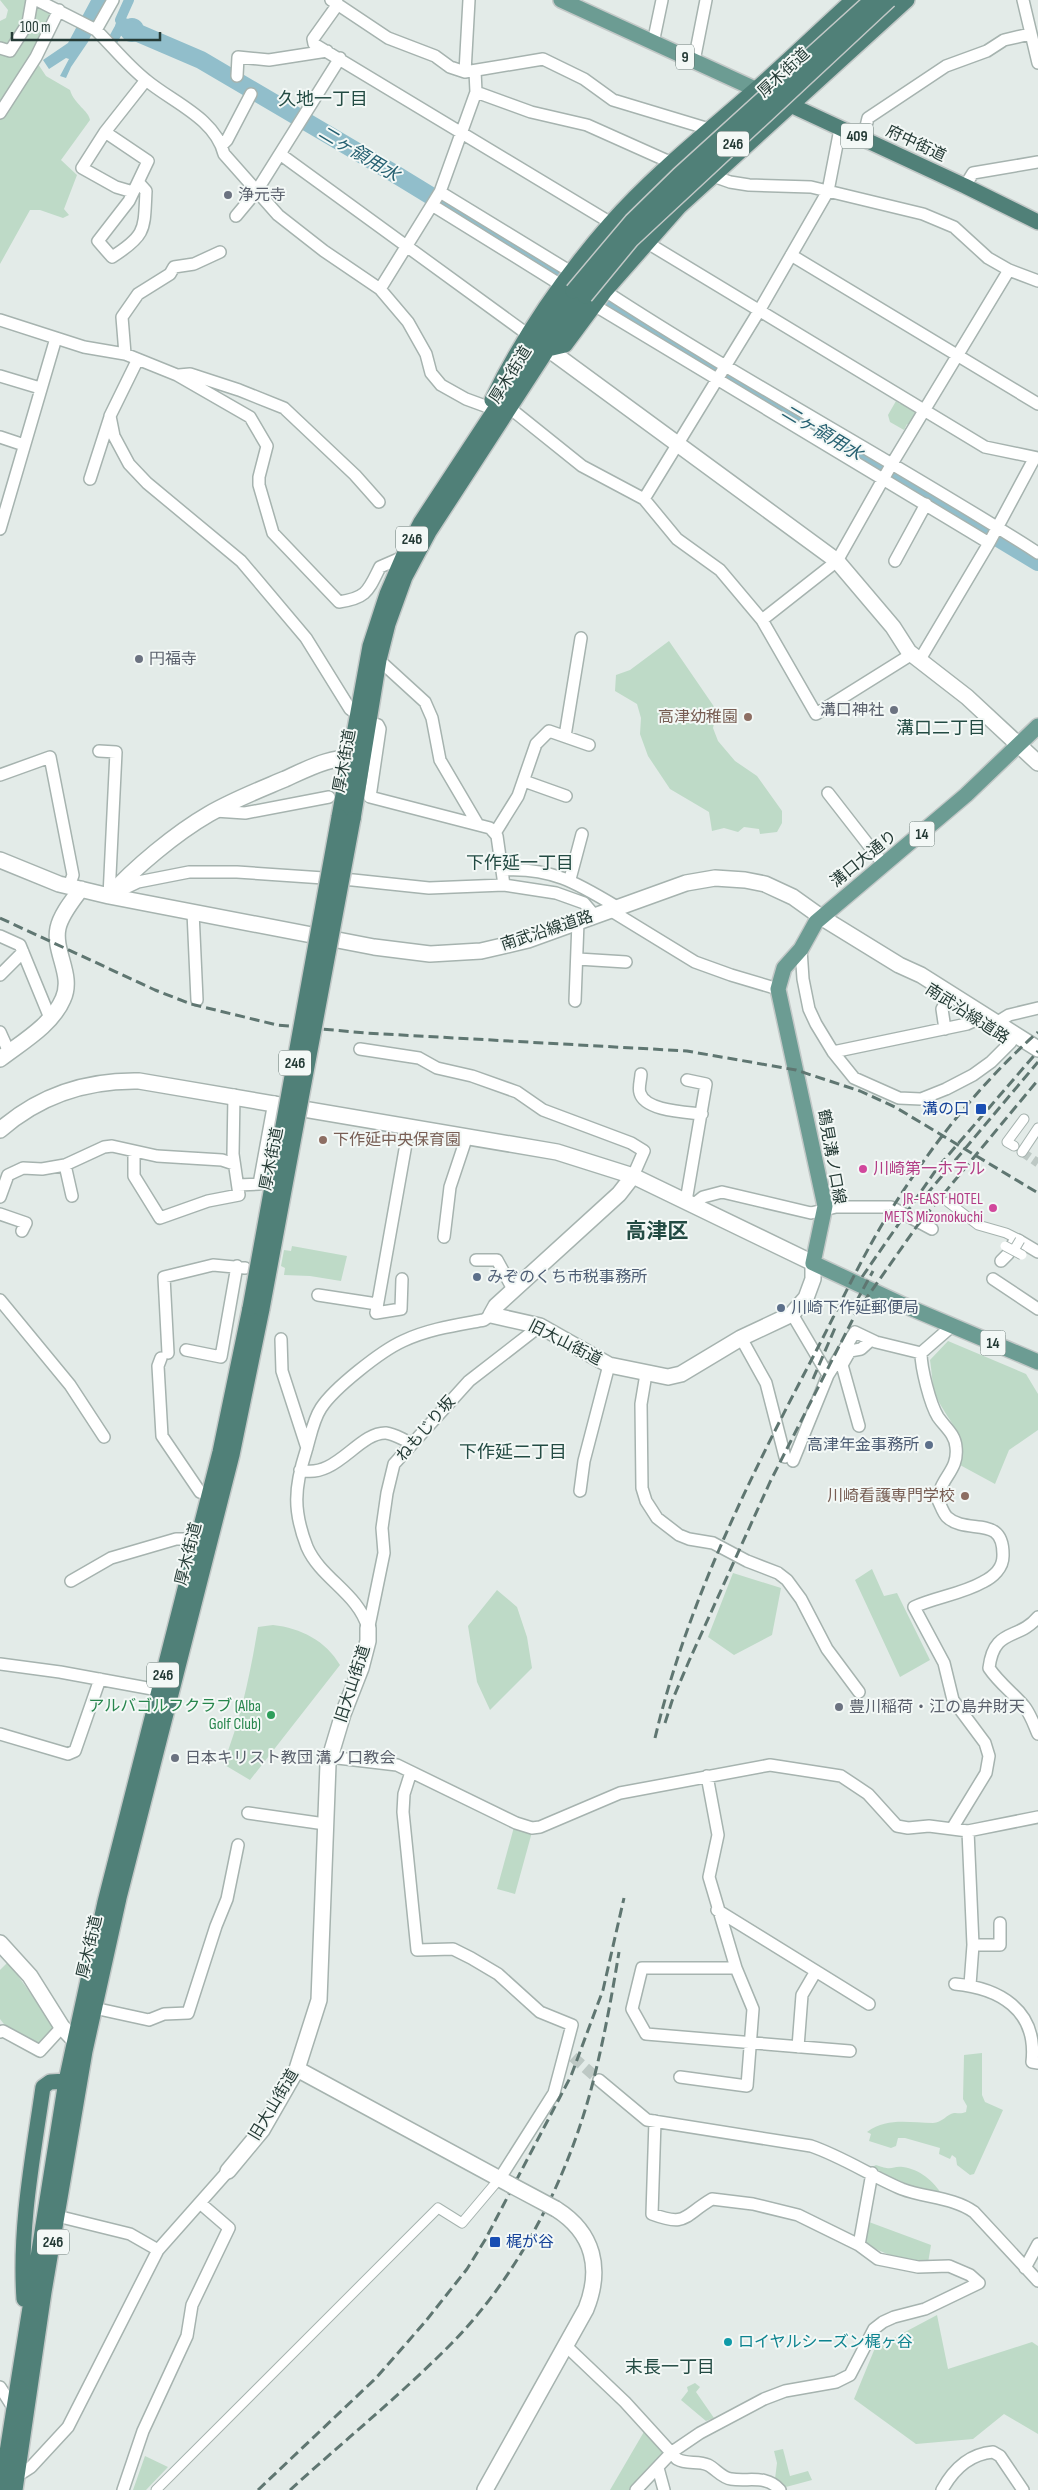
<svg xmlns="http://www.w3.org/2000/svg" width="1038" height="2490" viewBox="0 0 1038 2490" font-family="'Sofia Sans Condensed','Noto Sans JP',sans-serif">
	<style>
		.green { fill: #bedac7 }
		.water { fill: #91becb }
		.lines { fill: none; stroke-linecap: round; stroke-linejoin: round }
		.canal { stroke: #91becb; stroke-width: 10 }
		.river { stroke: #91becb; stroke-width: 18 }
		.pedestrian-tunnel { stroke: #bdc8c4; stroke-width: 9; stroke-dasharray: 9 4.5; stroke-linecap: butt }
		.minor-tunnel { stroke: #bdc8c4; stroke-width: 11; stroke-dasharray: 11 5.5; stroke-linecap: butt }
		.pedestrian-casing { stroke: #a6b3af; stroke-width: 11 }
		.minor-casing { stroke: #a6b3af; stroke-width: 14 }
		.tertiary-casing { stroke: #a6b3af; stroke-width: 18 }
		.primary-casing { stroke: #c2c8c7; stroke-width: 18 }
		.trunk-casing { stroke: #c2c8c7; stroke-width: 18 }
		.pedestrian { stroke: #fff; stroke-width: 9 }
		.minor { stroke: #fff; stroke-width: 11 }
		.tertiary { stroke: #fff; stroke-width: 15 }
		.primary { stroke: #6c9c93; stroke-width: 15 }
		.trunk { stroke: #508078; stroke-width: 15 }
		.rail { stroke: #5f7671; stroke-width: 3; stroke-dasharray: 10 5; stroke-linecap: butt }
		.pedestrian-bridge-casing { stroke: #a6b3af; stroke-width: 11; stroke-linecap: butt }
		.tertiary-bridge-casing { stroke: #a6b3af; stroke-width: 18; stroke-linecap: butt }
		.trunk-bridge-casing { stroke: #c2c8c7; stroke-width: 18; stroke-linecap: butt }
		.pedestrian-bridge { stroke: #fff; stroke-width: 9 }
		.tertiary-bridge { stroke: #fff; stroke-width: 15 }
		.trunk-bridge { stroke: #508078; stroke-width: 15 }
		.worship-dot { fill: #6b7280; stroke: #f3f8f6; stroke-width: 2 }
		.education-dot { fill: #8d6e63; stroke: #f3f8f6; stroke-width: 2 }
		.transit-dot { fill: #1a4fb4; stroke: #f3f8f6; stroke-width: 2 }
		.hotel-dot { fill: #d1479c; stroke: #f3f8f6; stroke-width: 2 }
		.service-dot { fill: #5c6f8a; stroke: #f3f8f6; stroke-width: 2 }
		.leisure-dot { fill: #2e9e5b; stroke: #f3f8f6; stroke-width: 2 }
		.culture-dot { fill: #0f9aa8; stroke: #f3f8f6; stroke-width: 2 }
		.labels { text-anchor: middle; dominant-baseline: central; stroke-width: 4; stroke-linejoin: round; paint-order: stroke }
		.shield { fill: #f3f8f6; stroke: #637470; stroke-width: 1 }
		.shield-label { font-size: 15px; font-weight: bold; fill: #253b36 }
		.street-label { font-size: 16px; fill: #253b36; stroke: #f3f8f6 }
		.worship-label { font-size: 16px; fill: #5b616d; stroke: #f3f8f6; text-anchor: start }
		.education-label { font-size: 16px; fill: #785e54; stroke: #f3f8f6; text-anchor: end }
		.transit-label { font-size: 16px; fill: #164399; stroke: #f3f8f6; text-anchor: end }
		.hotel-label { font-size: 16px; fill: #b23c85; stroke: #f3f8f6; text-anchor: start }
		.service-label { font-size: 16px; fill: #4e5e75; stroke: #f3f8f6; text-anchor: start }
		.leisure-label { font-size: 16px; fill: #27864d; stroke: #f3f8f6; text-anchor: end }
		.culture-label { font-size: 16px; fill: #0d838f; stroke: #f3f8f6; text-anchor: start }
		.neighbourhood-label { font-size: 18px; fill: #234b43; stroke: #f3f8f6 }
		.water-label { font-size: 18px; font-style: italic; fill: #256071; stroke: #f3f8f6 }
		.district-label { font-size: 21px; font-weight: bold; fill: #234b43; stroke: #f3f8f6 }
	</style>
	<rect width="100%" height="100%" fill="#e3ebe8"/>
	<path class="green" d="M0,0H33L52,13L32,55L46,76L70,90C74,104 89,111 90,120L61,160L77,175L64,209L69,215L63,218L40,210H30L0,264V21L6,18L8,10Z
		M896,401L900,404L902,401L919,411L910,426L907,424L904,430L890,422L888,415Z
		M669,641L717,711L713,728L718,741L735,761L757,776L782,811V823L777,832L760,834L759,829L744,827L738,832L724,828L712,831L709,812L670,789L648,756L640,734L641,718L637,704L615,691L616,675L630,670Z
		M292,1246L347,1256L341,1281L310,1276L284,1275L285,1268L281,1266L284,1250L291,1251Z
		M948,1341L1026,1374L1038,1394V1430L1009,1450L995,1484L960,1465C966,1432 950,1425 937,1398C932,1388 932,1372 930,1360Z
		M872,1569L884,1596L897,1593L930,1660L900,1677L855,1580Z
		M733,1573L781,1588L772,1635L734,1655L708,1637Z
		M497,1590L517,1607L527,1637L532,1668L490,1710L477,1682L468,1626Z
		M273,1625C301,1628 326,1641 340,1665L250,1780L223,1764C241,1719 250,1675 258,1627Z
		M514,1827L532,1832L515,1894L497,1889Z
		M8,1962L55,2027L40,2044L35,2045L7,2028L0,2019V1970Z
		M982,2053V2095L985,2102L1003,2110L974,2174L970,2175L957,2165L956,2158L952,2155L950,2159L939,2154L940,2148L905,2138H898L896,2146L891,2148L869,2141L871,2134L867,2132C888,2117 909,2123 933,2123C942,2123 947,2114 954,2113C959,2113 961,2114 966,2112L967,2106L963,2099L964,2055Z
		M876,2165C894,2172 892,2165 903,2167C919,2169 934,2181 942,2195C916,2189 895,2180 872,2167Z
		M869,2222L931,2245L928,2263C905,2262 885,2254 864,2243Z
		M937,2315L948,2369L1032,2342L1038,2346V2434L1004,2414L973,2439L916,2444L854,2399L875,2348Z
		M695,2383L700,2387L696,2392L714,2418L706,2421L681,2400L688,2391L687,2387Z
		M645,2430L667,2452L633,2490H610Z
		M783,2449L790,2476L808,2471L812,2480L786,2487L775,2479L777,2463L774,2451Z
		M145,2456L168,2467L146,2490H133Z"/>
	<path class="water" d="M91,0H107L88,42L71,67L66,78L60,76L69,59L66,58L49,69L43,60L68,43Z
		M120 30a12 12 0 1 1 24 0a12 12 0 1 1-24 0Z"/>
	<g class="lines">
		<path class="canal" d="M122,22L120,20L129,0
			M113,40L119,29"/>
		<path class="river" d="M124,27L201,60L395,174L562,276
			M606,304L672,341L1038,562"/>
		<path class="pedestrian-tunnel" d="M1022,1152L1038,1163"/>
		<path class="minor-tunnel" d="M573,2057L599,2080"/>
		<defs>
			<path id="pedestrian" d="M1014,1146L1007,1142L1024,1119
				M1022,1152L1038,1128
				M948,1202L978,1225L1006,1233L1020,1240
				M156,2490L438,2208L462,2223L500,2178"/>
			<path id="minor" d="M37,0L96,30
				M113,0L96,30C113,47 128,66 146,80C172,102 215,118 224,154L278,215L324,251L380,289L408,322L426,354L431,373L441,385L466,399L496,410
				M331,0L388,38L435,56L450,67L465,72L543,59L584,79L613,100L709,129
				M1023,0L1038,63
				M338,4L313,39L314,44L611,223
				M653,43L662,0
				M0,48L10,51L28,23L32,0
				M694,61L706,0
				M475,71L476,92L531,112L587,125L672,163
				M465,72L469,0
				M237,76L238,57L269,60L327,51
				M0,113L36,57L59,10
				M105,132L148,161L129,201L98,241L112,257C147,235 144,229 146,191L138,182
				M863,139L868,118L946,66L987,51L1004,40L1030,34
				M222,145L227,140L251,94
				M280,154L534,339
				M713,176L730,182L749,185L811,187L923,214L954,227L988,258L1009,270L1038,281
				M965,186L973,173L1038,162
				M133,192L116,187L82,168L105,132L146,80
				M440,192L571,272
				M432,205L561,285
				M236,216L256,192L340,58
				M646,242L985,447L1038,458
				M791,255L1038,404
				M380,289L440,192L476,92
				M605,291C746,383 896,462 1038,553
				M594,305L989,543
				M0,320L84,347L125,354L177,375L250,417L267,446L259,477V485L273,533L339,602C367,598 368,591 380,567L403,557
				M125,354L122,317L138,294L170,274L174,267L194,264L220,252
				M137,361L110,416L114,436L129,464L147,483L241,561L306,638L350,709L357,714
				M179,375L190,374L239,390L284,408L355,475L379,502
				M0,376L40,388
				M511,409L582,466L644,499L677,539L720,570L762,620L816,714L912,654
				M0,437L24,445
				M90,479L110,417
				M644,499L759,311L828,191L840,129
				M0,529L56,338
				M895,561L926,504
				M762,620L837,561L890,467L1009,270
				M379,660L425,702L432,718L440,760L477,823
				M919,661L989,543L1034,459
				M369,722L378,725L380,729L370,797L490,828L497,836L504,885
				M565,736L581,638
				M99,751L116,752L109,896
				M0,775L50,757L73,875L69,886
				M524,781L566,796
				M828,793L884,865
				M215,811L245,813L329,797
				M495,833L518,796L536,744L549,731L589,745
				M503,870C551,867 577,883 617,907
				M570,879L582,834
				M115,893L138,882L189,872H237L353,880L429,888L504,885L556,893L584,903L595,916
				M610,910L695,962L731,975L778,989
				M193,912L197,1000
				M0,936L20,945L50,1018
				M801,949L803,979L809,1009L816,1024L833,1052L854,1078L899,1098L921,1099L946,1089L973,1075L991,1062L1011,1042
				M578,959L626,962
				M0,975L23,952
				M575,1001L578,922
				M996,1023L1009,1015L1038,1008
				M945,1029L942,1009L947,1000
				M0,1032L9,1052
				M360,1049L419,1058L437,1068L472,1076L517,1092L543,1110L631,1143L644,1151L633,1176
				M833,1052L967,1024L976,1020
				M641,1074C641,1079 638,1088 640,1093C645,1111 686,1112 702,1114
				M134,1152V1176L160,1218L208,1201L239,1195L233,1154L234,1095
				M65,1165L72,1196
				M238,1185L259,1184L274,1102
				M0,1197L8,1175L23,1168L42,1169L65,1165L104,1147L112,1146L157,1156L222,1160L234,1164
				M686,1201L706,1084L687,1080
				M693,1205L703,1197L722,1192L811,1213L836,1207H891L932,1229
				M0,1214L26,1223L22,1231
				M444,1237L450,1187L467,1136
				M476,1260H497L514,1291
				M1001,1261L1008,1254L1015,1240H1018L1038,1252
				M402,1279L401,1309L376,1313L409,1127
				M993,1279L1038,1309
				M318,1295L377,1304
				M0,1300L70,1385L104,1437
				M792,1314L828,1375
				M952,1326L921,1353C921,1368 930,1404 938,1417C945,1427 955,1434 956,1447C959,1471 940,1477 938,1500C941,1506 943,1513 947,1517C967,1536 1004,1513 1003,1556C1003,1568 993,1577 983,1582C962,1594 936,1597 914,1607L944,1663L953,1700L985,1743L989,1756L986,1773L953,1827
				M741,1338L766,1383L785,1457
				M281,1339L282,1371L307,1448
				M186,1350L221,1357L237,1266
				M168,1353L164,1277L213,1265L245,1268
				M161,1358L158,1366L162,1436L200,1492L209,1495
				M646,1374L641,1404L642,1488L646,1501L657,1518L679,1535L689,1539L713,1543L747,1561L778,1573L787,1580L801,1599L827,1649L859,1692
				M859,1426L842,1365L850,1351L861,1349L871,1340
				M793,1461L828,1375L855,1332L876,1342L921,1353
				M300,1470C336,1480 358,1432 386,1433C395,1434 403,1440 412,1443
				M580,1491L584,1461L609,1365
				M71,1581L111,1558L176,1539H183L196,1549
				M1038,1617C1018,1641 994,1627 989,1668C999,1683 1013,1693 1024,1706C1031,1715 1034,1725 1038,1734
				M369,1626L384,1553L382,1528L387,1493L394,1464L469,1381L540,1326
				M368,1628C358,1593 321,1579 307,1547C293,1511 294,1488 306,1451C310,1438 313,1420 321,1408C334,1388 381,1351 403,1341C428,1329 457,1325 484,1320L491,1315
				M0,1664L60,1672L158,1690
				M0,1734L68,1754L75,1751L100,1679
				M329,1757L397,1765L516,1823L532,1828L540,1827L620,1793L770,1765L841,1776L868,1794L897,1826L908,1828L929,1826L968,1831L1038,1817
				M411,1772L404,1794L403,1812L417,1950L453,1949L471,1958L498,1974L540,2012L572,2025L554,2093L500,2178
				M248,1813L325,1824
				M968,1831L973,1945L970,1985
				M717,1910L869,2004
				M973,1945H1000V1923
				M736,1968H642L632,2009L646,2034L850,2051
				M955,1984C998,1988 1038,2009 1032,2062L1038,2063
				M94,2008L149,2020L164,2014L188,2013L216,1926L227,1899L238,1845
				M0,2032L3,2031L40,2051L62,2027
				M798,2047L802,1995L816,1971
				M680,2077L747,2086L753,2009L736,1968L709,1877L718,1835L707,1776
				M599,2080L647,2120L811,2146C843,2157 871,2176 902,2189C925,2198 953,2197 974,2212L1038,2281
				M57,2216L130,2234L158,2250
				M859,2245L872,2173
				M1025,2268L1038,2244
				M565,2345L625,2402L677,2459C687,2465 698,2460 708,2465C716,2469 722,2478 731,2479C748,2482 766,2474 780,2490
				M0,2387L14,2409
				M658,2468L664,2490
				M17,2476L31,2467L68,2427L158,2250L228,2171
				M123,2490L143,2431L187,2336L192,2305L229,2228L200,2203
				M636,2490L672,2452L700,2433L764,2399L785,2391L836,2382L850,2375L874,2329L883,2322L894,2317L925,2309L979,2283L970,2275L949,2266L918,2267L878,2259L859,2245L798,2215L753,2204L712,2199C683,2216 687,2227 652,2214L655,2121
				M942,2490C953,2470 969,2454 993,2452L1000,2456L1023,2490"/>
			<path id="tertiary" d="M548,349L837,561L893,627L909,652L967,697L1038,763
				M0,860L59,884L109,896L374,947L430,954L481,951L528,940L686,883L715,878L745,880L765,884L793,897L821,917L899,965L921,975L1038,1049
				M109,896C134,868 176,833 209,814C233,800 259,790 285,779C309,768 335,754 361,759
				M0,1059C22,1042 52,1025 63,999C74,975 53,952 58,928C61,914 73,900 81,889
				M0,1130C40,1095 87,1080 139,1081L557,1152L633,1176L813,1263V1279L806,1298L792,1314L741,1338L681,1374L668,1377L609,1365L540,1326L491,1315L496,1306L619,1194L633,1176
				M0,1943L30,1976L62,2027L82,2048
				M297,2069L511,2185
				M228,2171L262,2130L297,2069L319,2000L328,1764L343,1714L361,1668L368,1641V1628
				M485,2490L586,2309C602,2269 594,2233 556,2209"/>
			<path id="primary" d="M561,0L755,89
				M1038,726L966,795L816,922L801,949L784,968L778,989L825,1206L813,1263L901,1304L1038,1362"/>
			<path id="trunk" d="M784,102L965,186L1038,222
				M548,349L565,345L605,291L679,207L907,0
				M492,400C523,336 563,278 610,224C653,175 706,133 755,90C788,61 820,30 853,0
				M339,817L370,646L387,594L403,557L421,522L573,291
				M353,819L379,660L388,624L405,577L429,532L564,324L585,296
				M24,2299C19,2228 33,2157 43,2087L50,2082L66,2081
				M1,2490L66,2081L105,1902L220,1452L250,1308
				M15,2490L44,2292L85,2051L119,1898L232,1455L262,1309"/>
		</defs>
		<use href="#pedestrian" class="pedestrian-casing"/>
		<use href="#minor" class="minor-casing"/>
		<use href="#tertiary" class="tertiary-casing"/>
		<use href="#primary" class="primary-casing"/>
		<use href="#trunk" class="trunk-casing"/>
		<use href="#pedestrian" class="pedestrian"/>
		<use href="#minor" class="minor"/>
		<use href="#tertiary" class="tertiary"/>
		<use href="#primary" class="primary"/>
		<use href="#trunk" class="trunk"/>
		<path class="rail" d="M0,918L155,990L191,1004L277,1025L366,1033L687,1051L796,1070L860,1091L895,1107L1038,1193
			M926,1195L1038,1062
			M862,1277L938,1167L1038,1051
			M856,1302L873,1271
			M813,1379L835,1328
			M665,1723L672,1701L689,1661L770,1482L856,1313L917,1226L1038,1080
			M655,1738C687,1603 750,1477 814,1355C836,1313 856,1269 880,1228C923,1156 975,1088 1038,1032
			M258,2490L376,2378L425,2322L467,2269L485,2240L571,2076L603,1990L624,1898
			M290,2490C345,2440 403,2393 455,2340C522,2270 569,2175 593,2082C604,2039 612,1995 619,1952"/>
		<defs>
			<path id="pedestrian-bridge" d="M1005,1246L1022,1255
				M1014,1250L1020,1240"/>
			<path id="tertiary-bridge" d="M511,2185L556,2209"/>
			<path id="trunk-bridge" d="M573,291L632,221L679,175L872,0
				M585,296L631,240L889,0
				M250,1308L339,817
				M262,1309L353,819"/>
		</defs>
		<use href="#pedestrian-bridge" class="pedestrian-bridge-casing"/>
		<use href="#tertiary-bridge" class="tertiary-bridge-casing"/>
		<use href="#trunk-bridge" class="trunk-bridge-casing"/>
		<use href="#pedestrian-bridge" class="pedestrian-bridge"/>
		<use href="#tertiary-bridge" class="tertiary-bridge"/>
		<use href="#trunk-bridge" class="trunk-bridge"/>
	</g>
	<g class="worship-dot">
		<circle cx="228" cy="195" r="5"/>
		<circle cx="139" cy="659" r="5"/>
		<circle cx="894" cy="710" r="5"/>
		<circle cx="839" cy="1707" r="5"/>
		<circle cx="175" cy="1758" r="5"/>
	</g>
	<g class="education-dot">
		<circle cx="748" cy="717" r="5"/>
		<circle cx="323" cy="1140" r="5"/>
		<circle cx="965" cy="1496" r="5"/>
	</g>
	<g class="transit-dot">
		<rect x="975" y="1103" width="12" height="12" rx="2.5"/>
		<rect x="489" y="2236" width="12" height="12" rx="2.5"/>
	</g>
	<g class="hotel-dot">
		<circle cx="863" cy="1169" r="5"/>
		<circle cx="993" cy="1208" r="5"/>
	</g>
	<g class="service-dot">
		<circle cx="477" cy="1277" r="5"/>
		<circle cx="781" cy="1308" r="5"/>
		<circle cx="929" cy="1445" r="5"/>
	</g>
	<circle class="leisure-dot" cx="271" cy="1715" r="5"/>
	<circle class="culture-dot" cx="728" cy="2342" r="5"/>
	<g class="labels">
		<g class="shield">
			<rect x="676" y="44.5" width="18" height="25" rx="4"/>
			<rect x="841" y="123.5" width="32" height="25" rx="4"/>
			<rect x="717" y="131.5" width="32" height="25" rx="4"/>
			<rect x="396" y="526.5" width="32" height="25" rx="4"/>
			<rect x="909.5" y="821.5" width="25" height="25" rx="4"/>
			<rect x="279" y="1050.5" width="32" height="25" rx="4"/>
			<rect x="980.5" y="1330.5" width="25" height="25" rx="4"/>
			<rect x="147" y="1662.5" width="32" height="25" rx="4"/>
			<rect x="37" y="2229.5" width="32" height="25" rx="4"/>
		</g>
		<g class="shield-label">
			<text x="685" y="57">9</text>
			<text x="857" y="136">409</text>
			<text x="733" y="144">246</text>
			<text x="412" y="539">246</text>
			<text x="922" y="834">14</text>
			<text x="295" y="1063">246</text>
			<text x="993" y="1343">14</text>
			<text x="163" y="1675">246</text>
			<text x="53" y="2242">246</text>
		</g>
		<g class="street-label">
			<text transform="translate(784 73) rotate(-43)">厚木街道</text>
			<text transform="translate(916 144) rotate(25)">府中街道</text>
			<text transform="translate(511 375) rotate(-58)">厚木街道</text>
			<text transform="translate(345 761) rotate(-80)">厚木街道</text>
			<text transform="translate(864 859) rotate(-39)">溝口大通り</text>
			<text transform="translate(547 931) rotate(-18)">南武沿線道路</text>
			<text transform="translate(967 1014) rotate(33)">南武沿線道路</text>
			<text transform="translate(831 1157) rotate(80)">鶴見溝ノ口線</text>
			<text transform="translate(272 1159) rotate(-79)">厚木街道</text>
			<text transform="translate(565 1343) rotate(27)">旧大山街道</text>
			<text transform="translate(426 1429) rotate(-49)">ねもじり坂</text>
			<text transform="translate(189 1554) rotate(-76)">厚木街道</text>
			<text transform="translate(353 1684) rotate(-72)">旧大山街道</text>
			<text transform="translate(90 1947) rotate(-77)">厚木街道</text>
			<text transform="translate(274 2105) rotate(-59)">旧大山街道</text>
		</g>
		<g class="worship-label">
			<text x="238" y="195">浄元寺</text>
			<text x="149" y="659">円福寺</text>
			<text x="884" y="710" text-anchor="end">溝口神社</text>
			<text x="849" y="1707">豊川稲荷・江の島弁財天</text>
			<text x="185" y="1758">日本キリスト教団 溝ノ口教会</text>
		</g>
		<g class="education-label">
			<text x="738" y="717">高津幼稚園</text>
			<text x="333" y="1140" text-anchor="start">下作延中央保育園</text>
			<text x="955" y="1496">川崎看護専門学校</text>
		</g>
		<g class="transit-label">
			<text x="970" y="1109">溝の口</text>
			<text x="506" y="2242" text-anchor="start">梶が谷</text>
		</g>
		<g class="hotel-label">
			<text x="873" y="1169">川崎第一ホテル</text>
			<text x="983" y="1199" text-anchor="end">JR-EAST HOTEL<tspan x="983" dy="18">METS Mizonokuchi</tspan></text>
		</g>
		<g class="service-label">
			<text x="487" y="1277">みぞのくち市税事務所</text>
			<text x="791" y="1308">川崎下作延郵便局</text>
			<text x="919" y="1445" text-anchor="end">高津年金事務所</text>
		</g>
		<g class="leisure-label">
			<text x="261" y="1706">アルバゴルフクラブ (Alba<tspan x="261" dy="18">Golf Club)</tspan></text>
		</g>
		<g class="culture-label">
			<text x="738" y="2342">ロイヤルシーズン梶ヶ谷</text>
		</g>
		<g class="neighbourhood-label">
			<text x="323" y="99">久地一丁目</text>
			<text x="941" y="728">溝口二丁目</text>
			<text x="520" y="863">下作延一丁目</text>
			<text x="513" y="1452">下作延二丁目</text>
			<text x="670" y="2367">末長一丁目</text>
		</g>
		<g class="water-label">
			<text transform="translate(359 154) rotate(31)">二ヶ領用水</text>
			<text transform="translate(822 433) rotate(31)">二ヶ領用水</text>
		</g>
		<g class="district-label">
			<text x="657" y="1231">高津区</text>
		</g>
	</g>
	<path d="M12 32v8h148v-8" fill="none" stroke="#253b36" stroke-width="2.5"/>
	<text x="20" y="32" font-size="15" fill="#253b36" stroke="#f3f8f6" stroke-width="4" paint-order="stroke">100 m</text>
</svg>
